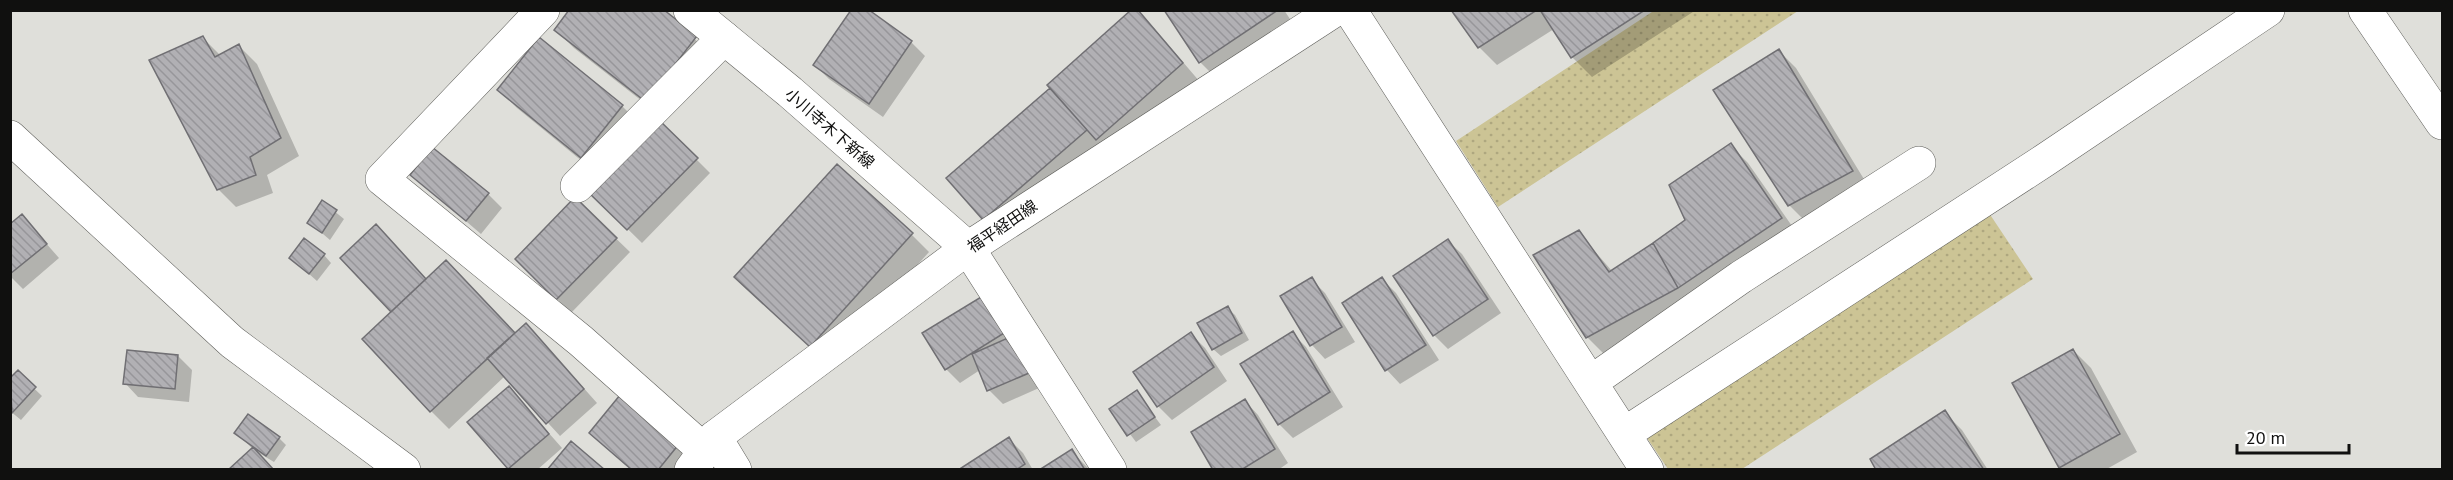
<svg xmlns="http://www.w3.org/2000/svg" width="2453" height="480" viewBox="0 0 2453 480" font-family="'PT Sans','Noto Sans JP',sans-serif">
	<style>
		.grass { fill: url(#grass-dots) }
		.shadow { fill: #0003 }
		.building { fill: url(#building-back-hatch); stroke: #706f73; stroke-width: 1.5 }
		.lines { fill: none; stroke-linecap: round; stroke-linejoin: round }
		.street-casing { stroke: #5f5f5b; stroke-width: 34 }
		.secondary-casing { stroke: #5f5f5b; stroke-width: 34 }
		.street { stroke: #fff; stroke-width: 33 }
		.secondary { stroke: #fff; stroke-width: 33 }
		.labels { text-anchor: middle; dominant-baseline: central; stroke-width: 4.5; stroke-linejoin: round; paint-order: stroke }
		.street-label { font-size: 16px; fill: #10100f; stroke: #fff }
	</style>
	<defs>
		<pattern id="grass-dots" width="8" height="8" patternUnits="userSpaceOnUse" patternTransform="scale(1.5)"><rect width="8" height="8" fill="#ccc495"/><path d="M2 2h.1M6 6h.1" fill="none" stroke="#aea77f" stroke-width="1.8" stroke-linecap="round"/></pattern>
		<pattern id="building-back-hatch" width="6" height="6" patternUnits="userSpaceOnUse" patternTransform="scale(1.5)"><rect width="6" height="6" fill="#b1b0b4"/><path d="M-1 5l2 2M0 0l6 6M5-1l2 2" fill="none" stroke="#97969a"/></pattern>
	</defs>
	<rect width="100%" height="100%" fill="#dfdfda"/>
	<path class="grass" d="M1655,10L1798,11L1498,207L1456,141Z
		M1987,210L2033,279L1742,469H1668L1643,432Z"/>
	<path class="shadow" d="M661,10L714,56L665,119L574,48L556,30Z
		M1166,10H1284L1296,28L1218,80L1200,62Z
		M1453,10H1696L1592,77L1572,57L1554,29L1497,65L1479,47Z
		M1153,27L1200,82L984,219Z
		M202,37L221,56L239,46L257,64L299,156L267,175L273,193L236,207L218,189Z
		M911,42L925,56L883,117L829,79L815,65Z
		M1778,50L1796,68L1870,189L1807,223L1789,205Z
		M499,90L622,106L640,124L599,175L517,108Z
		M658,121L710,173L642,243L590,192Z
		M1730,145L1748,163L1799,236L1605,355L1587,337L1578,232L1612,271L1687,221Z
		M412,175L488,194L502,208L481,234Z
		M575,199L630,252L571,313L517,259Z
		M323,202L344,219L330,240L309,222Z
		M22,216L59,258L23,289L10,276V226Z
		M912,235L929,252L829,363L754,294Z
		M1448,241L1462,254L1501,313L1448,349L1434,335Z
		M324,255L331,263L317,281L291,258Z
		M1311,279L1325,293L1355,342L1325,359L1312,345L1282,296Z
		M1382,279L1396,293L1439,360L1400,384L1387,370L1344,303Z
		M427,280L515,334L540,339L597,403L560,436L505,376L449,429L431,411Z
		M986,296L1048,384L1003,404L989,390L980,370L960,383L946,369Z
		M1227,308L1235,315L1249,340L1221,356L1213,349Z
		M1292,333L1306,347L1343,407L1293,438L1279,424Z
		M1191,334L1205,348L1227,381L1172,420L1158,406L1135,373Z
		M2073,350L2091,368L2137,452L2105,470H2063L2060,467Z
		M178,356L192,370L189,402L138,397L125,383Z
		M18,373L42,396L21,420L10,411V381Z
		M509,388L562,448L537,470H510L469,422Z
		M1136,392L1161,425L1136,442L1111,409Z
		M620,397L692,459L683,470H631L591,433Z
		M1245,401L1258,415L1288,463L1278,470H1215Z
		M1944,412L1962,430L1988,470H1878Z
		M236,433L279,438L286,445L274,462L254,450Z
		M1009,439L1023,453L1033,470H960Z
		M1071,451L1090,470H1042Z"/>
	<path class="building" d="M569,10H664L697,36L646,102L554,30Z
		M851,10H869L912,41L869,104L813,65Z
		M1131,10H1138L1183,63L1096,140L1047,85Z
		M1164,10H1278L1199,63Z
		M1451,10H1537L1478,48Z
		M1540,10H1645L1571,58Z
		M203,36L215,57L239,44L281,138L250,157L256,175L217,190L149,60Z
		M539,37L623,105L581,158L497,90Z
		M1779,49L1853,171L1788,206L1713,90Z
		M1050,88L1087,130L983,220L946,178Z
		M658,119L698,158L627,230L588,192Z
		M1731,143L1782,218L1678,288L1653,243L1685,220L1669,185Z
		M432,147L489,193L466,221L410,175Z
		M837,164L913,233L810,347L734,277Z
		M575,197L617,238L556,300L515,259Z
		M322,200L337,210L322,233L307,223Z
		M22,214L47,244L10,274V224Z
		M376,224L426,279L391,312L340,258Z
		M1579,230L1609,272L1653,243L1678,288L1586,338L1533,255Z
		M304,238L325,254L309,274L289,258Z
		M1448,239L1488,299L1433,336L1393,276Z
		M446,260L515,333L430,412L362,339Z
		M1312,277L1342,327L1310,346L1280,296Z
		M1382,277L1426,345L1385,371L1342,303Z
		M986,294L1009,330L945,370L922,333Z
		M1228,306L1242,333L1212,350L1197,323Z
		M526,323L584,389L546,424L487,358Z
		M1293,331L1330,392L1278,425L1240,364Z
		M1191,332L1214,367L1157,407L1133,372Z
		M1019,333L1036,370L987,391L972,354Z
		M2073,349L2120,434L2059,468L2012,383Z
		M127,350L178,355L175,389L123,384Z
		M18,370L36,387L12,413L10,378Z
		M509,386L549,434L508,469L467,422Z
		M1137,390L1155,417L1127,436L1109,409Z
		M620,395L679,444L658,470H632L589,433Z
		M1245,399L1275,449L1241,470H1213L1191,432Z
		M1945,410L1984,470H1876L1870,459Z
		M248,414L280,437L266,456L234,433Z
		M1009,437L1025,464L1016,470H958Z
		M571,441L605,470H547Z
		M253,447L274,470H228Z
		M1072,449L1085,470H1039Z"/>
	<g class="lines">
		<defs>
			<path id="street" d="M543,10L382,179L581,341L705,451
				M1350,10L1647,470
				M577,186L724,38
				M968,248L1110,470
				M1591,382L1741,277L1919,163
				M1624,434L2045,160L2268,10
				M715,437L735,470"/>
			<path id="secondary" d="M690,10L790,92L968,248
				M2365,10L2442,123
				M10,137L232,342L404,470
				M691,470L715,437L968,248L1335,10"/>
		</defs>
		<use href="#street" class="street-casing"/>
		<use href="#secondary" class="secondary-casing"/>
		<use href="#street" class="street"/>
		<use href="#secondary" class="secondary"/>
	</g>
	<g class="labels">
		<g class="street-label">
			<text transform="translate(830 128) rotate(41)">小川寺木下新線</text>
			<text transform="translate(1002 226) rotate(-34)">福平経田線</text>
		</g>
	</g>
	<rect width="2453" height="480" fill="none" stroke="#10100f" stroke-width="24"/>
	<path d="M2237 444v9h112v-9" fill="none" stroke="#10100f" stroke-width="3"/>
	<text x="2246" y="444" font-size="18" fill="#10100f" stroke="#ffffff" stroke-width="4.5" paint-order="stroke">20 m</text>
</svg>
